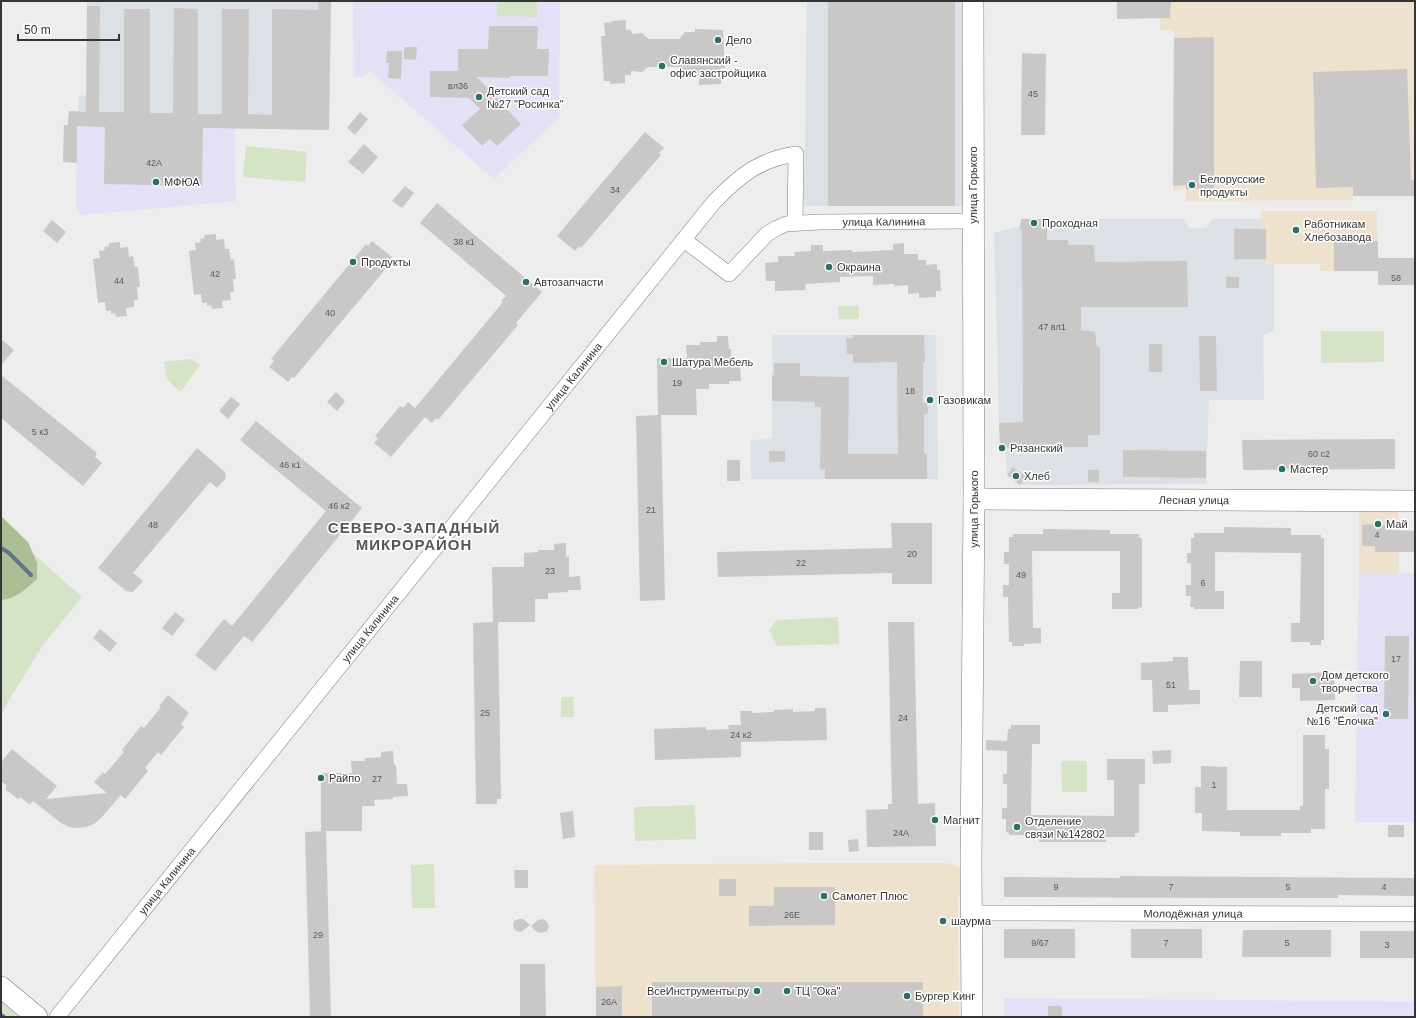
<svg xmlns="http://www.w3.org/2000/svg" width="1416" height="1018" viewBox="0 0 1416 1018" font-family="Helvetica,sans-serif">
	<style>
		.commercial { fill: #eee2ce }
		.built { fill: #dce1e8 }
		.education { fill: #e4e0f6 }
		.green { fill: #d5e3c6 }
		.forest { fill: #abbf93 }
		.lines { fill: none; stroke-linecap: round; stroke-linejoin: round }
		.stream { stroke: #62748f; stroke-width: 4 }
		.building { fill: #c9c8c7 }
		.street-casing { stroke: #7b7c7d; stroke-width: 16 }
		.secondary-casing { stroke: #7b7c7d; stroke-width: 22 }
		.street { stroke: #fff; stroke-width: 15 }
		.secondary { stroke: #fff; stroke-width: 21 }
		.poi-dot { fill: #28716b; stroke: #fff; stroke-width: 1.5 }
		.labels { text-anchor: middle; dominant-baseline: central; stroke-width: 3; stroke-linejoin: round; paint-order: stroke }
		.number-label { font-size: 9px; fill: #585959 }
		.poi-label { font-size: 11px; fill: #333434; stroke: #fff; text-anchor: start }
		.street-label { font-size: 11px; fill: #333434; stroke: #fff }
		.district-label { font-size: 15px; font-weight: bold; letter-spacing: 1px; fill: #565758; stroke: #fff }
	</style>
	<rect width="100%" height="100%" fill="#ededee"/>
	<path class="commercial" d="M1161,1H1415V180H1353V200L1186,201V189L1173,192L1174,38V30H1160Z
		M1261,211H1377L1378,271H1320V264H1266V229H1261Z
		M1399,508V573H1359V509Z
		M812,863H944L952,864L957,866L961,870L964,892L958,898L959,1017H596L594,865Z"/>
	<path class="built" d="M87,1H331L329,130L78,126L77,163L63,162L64,125H68L69,111H78L79,96L86,95Z
		M807,1H964V206H804Z
		M1021,219H1183L1189,228H1206L1212,219H1261V229H1266V264H1274V331L1263,335L1264,400H1209L1206,484L1020,485L1007,475L1006,450H1000L994,233L1020,226Z
		M772,335H936L938,479H751V440L772,439Z"/>
	<path class="education" d="M353,1H560L559,117L494,179L370,71L363,77H354Z
		M77,126L234,129L236,201L81,215L76,209Z
		M1359,573H1415V822H1355Z
		M1004,998L1415,1002V1017H1004Z"/>
	<path class="green" d="M497,1H537V17L497,16Z
		M246,146L307,152L305,182L243,177Z
		M859,306V319H839L838,306Z
		M1321,331H1384V362L1321,363Z
		M192,359L200,365L182,390L179,391L166,378L164,362Z
		M1,525L82,597L43,645L10,698L1,715Z
		M838,617L839,644L777,646L769,630L777,620Z
		M561,697H573L574,717H561Z
		M1061,761H1087V792H1062Z
		M695,805L696,839L635,841L634,807Z
		M434,864L435,908H412L411,865Z
		M1,1002L19,1017H1Z"/>
	<path class="forest" d="M1,516L28,542L37,563V579C27,588 16,599 1,600Z"/>
	<g class="lines">
		<path class="stream" d="M1,548L9,553L31,575
			M1,1015L4,1017"/>
	</g>
	<path class="building" d="M319,1H331L329,130L203,128L202,186L104,184L105,127L77,126V163L63,162L64,125H68L69,111L86,112L87,6H100L99,112H124V9H150V113H173L174,8L198,9V114H222V9H249L248,114L272,115V9L318,10Z
		M828,1H955V206H828Z
		M1117,2H1171L1170,18L1117,19Z
		M626,20V30H631L632,34L642,33L649,39H679L685,32H695V29L723,30L725,68H721V84L699,85V76H694V73H684L679,67H648L642,72L631,71V75H625V83L610,84V81H604L601,36H605L604,23L612,22V21Z
		M489,26H538L537,49H549L548,76H510V78L477,77L521,124L497,146L490,139L482,146L462,125L480,109L469,98L430,97V71H458V49H488Z
		M1214,37V188L1186,189V185L1173,186L1174,38Z
		M404,47H417L416,60L404,59Z
		M387,51H402L401,79L388,78L389,63H386Z
		M1022,53L1046,54L1045,135H1021Z
		M1407,69L1411,180H1415V196H1353V187L1316,188L1313,72Z
		M360,112L368,119L355,135L347,128Z
		M645,132L664,148L659,153L661,155L581,248L579,246L575,251L557,236Z
		M364,144L378,157L363,174L348,162Z
		M405,186L414,193L402,208L392,201Z
		M437,203L542,292L516,323L518,325L438,420L436,418L432,423L425,417L391,457L374,443L378,438L375,436L400,406L403,408L408,402L415,408L503,302L501,301L506,296L420,223Z
		M1021,219H1047V240H1068V245H1094L1095,262L1187,261L1188,307H1081V330L1095,332L1097,347H1100V435H1088V447L1000,448L999,423L1023,422L1022,230H1020Z
		M52,220L66,232L57,243L43,231Z
		M1234,229H1266V259H1234Z
		M216,234V240L224,239L225,249H229L231,260L234,259L236,279H233L234,292H230L231,300L222,301L223,308L212,309L211,305L207,306V302L202,303L201,294L194,295L189,251L196,250L195,243L201,242L200,239L205,238L204,235Z
		M372,241L392,257L387,263L389,265L294,378L292,377L288,382L269,367L274,361L271,359L366,244L368,246Z
		M1334,241H1378V258H1415V285H1378V271H1334Z
		M120,242V248L128,247L129,257L133,256L135,267H138L140,287H137L138,300H134V307L126,308L127,316L116,317L115,313L111,314V310L106,311L105,302L98,303L93,259L100,258L99,251L105,250L104,247L109,246V243Z
		M904,243V254H918V260H926V265L937,264V270H940L941,291H936V297L919,298V293L908,294V285L894,286V284L873,285V276L840,277V282L805,284L806,290L775,291V281H766L765,263L778,262V256H795L794,252L811,251V245H823V251L852,250V252L893,250V244Z
		M1226,277H1239V288H1226Z
		M853,335H924L925,362H923V403H927L928,409V414H924V454H927V479H825V469L820,470L821,407H815V402L772,401V375H774V363H800V376L849,377L848,454H898L897,362L853,363V354H847L846,338H853Z
		M717,336H728L729,349H731V367H740L741,381H729V384H709V389H696L697,415H661L665,600L640,601L636,416L658,415L657,358H687L686,345H700V342H717Z
		M1199,336H1216L1217,391H1200Z
		M1,339L14,350L1,365Z
		M1149,344H1162V372H1149Z
		M1,375L97,453L95,457L102,463L83,486L1,418Z
		M336,392L345,401L337,411L327,402Z
		M231,397L240,404L228,419L219,411Z
		M256,421L362,508L252,642L244,636L215,671L195,655L224,619L232,626L326,511L240,440Z
		M1395,439V469L1243,470L1242,440Z
		M197,448L225,472L226,478L217,488L210,482L133,573L143,581L133,592L126,591L98,568Z
		M1123,450L1206,451V478L1123,477Z
		M769,451H785V462H769Z
		M727,460H740V481H727Z
		M1013,467L1026,477L1020,485L1007,475Z
		M1088,470H1099V482H1088Z
		M891,523H932V584H892V573L718,577L717,552L892,548Z
		M1376,524L1391,525V530L1415,531V552H1375V546H1362V525Z
		M1224,527L1291,528V535H1321V538H1324V640H1321V645H1310V642H1291V623H1300L1301,553L1215,552V591H1224V609H1194V607H1190L1191,596H1186V585H1191V563H1187V553H1191V538H1194V533H1224Z
		M1043,529L1110,530V534H1139V538H1142V608L1138,607V609H1112V593H1120V551H1032L1033,628H1041V643L1024,644V646H1012V642H1009L1008,597H1003V585H1009V564H1004V552H1009V537H1013V534H1043Z
		M566,543V557L569,556V577L580,576L581,590H568V592L548,593V599H535V622H498L501,799H497V804H476L473,623L493,622L492,567H524V553L538,552V550H554V544Z
		M175,612L185,620L172,636L162,628Z
		M888,622H914L918,804L935,803L936,846L867,847L866,810L888,809V804H892Z
		M100,629L117,643L110,652L93,638Z
		M1385,636H1409L1408,719H1384Z
		M1173,657H1188L1189,690H1200V704L1168,705V712H1153L1152,680H1141V663L1173,661Z
		M1240,661H1262V697H1239Z
		M1334,672L1335,700L1300,701V688H1292V674Z
		M168,695L189,713L181,724L184,727L161,755L158,752L145,768L148,771L125,799L121,795L101,818L94,824L86,827L77,828L69,827L61,823L33,801L30,805L20,797L18,799L5,789L7,786L1,781V762L12,749L57,786L46,799L107,793L94,782L103,772L105,774L124,752L122,750L141,726L144,728L161,707L159,706Z
		M815,708H826L827,740L741,742V757L655,760L654,729L706,727V730L729,729L728,725H741L740,711H752V713L774,712V710L793,709V712L815,711Z
		M1011,725H1040V744H1032L1031,815L1114,816V780H1107V759H1145V784H1139V833H1135V837H1106V842H1039V835H1009V833L1006,832V819H1002V808H1007V784H1003V774H1007V751L986,750V740L1007,741L1008,729H1011Z
		M1303,735H1325V749H1329V789H1325V829H1311V833H1281V836H1240V832L1202,831V813H1195V787H1201V766L1227,767V810H1300V806H1303Z
		M1171,750V763L1153,764L1152,751Z
		M393,751L394,765H396L397,784H407L408,796L393,797V799L374,800L375,806H362V831H321V773H352L351,761H365V758L381,757V752Z
		M573,811L575,837L563,839L560,813Z
		M1388,825H1404V837H1388Z
		M326,831L331,1017H310L305,832Z
		M809,832H823V850H809Z
		M858,839L859,851L849,852L848,840Z
		M514,870H528V888H515Z
		M1120,876L1415,878V896L1338,895V898H1221L1004,897V877L1120,878Z
		M719,879H736V896H719Z
		M774,887H835V925L749,926V906H774Z
		M519,919H523L530,925L521,932L516,931L513,926L514,921Z
		M543,919L547,922L549,926L547,931L541,933L537,932L531,926L538,920Z
		M1004,929H1075V958H1004Z
		M1131,929H1202V958H1131Z
		M1243,930H1331V957H1242Z
		M1360,931H1415V958H1360Z
		M520,964H545L546,1017H520Z
		M652,982H923V1017H652Z
		M622,986V1017H596V987Z
		M1048,1006H1062V1017H1048Z"/>
	<g class="lines">
		<defs>
			<g id="street">
				<path id="s1" d="M684,240L729,274L767,234L777,228L786,224L819,222L973,221"/>
				<path id="s2" d="M971,913L1415,914"/>
				<path id="s3" d="M57,1017L714,202C739,176 760,159 796,154L795,223"/>
			</g>
			<g id="secondary">
				<path id="s4" d="M974,499L1415,501"/>
				<path d="M1,987L37,1017"/>
				<path id="s5" d="M972,1017L971,863L974,499L973,1"/>
			</g>
		</defs>
		<use href="#street" class="street-casing"/>
		<use href="#secondary" class="secondary-casing"/>
		<use href="#street" class="street"/>
		<use href="#secondary" class="secondary"/>
	</g>
	<g class="poi-dot">
		<circle cx="718" cy="40" r="4"/>
		<circle cx="662" cy="66" r="4"/>
		<circle cx="479" cy="97" r="4"/>
		<circle cx="156" cy="182" r="4"/>
		<circle cx="1192" cy="185" r="4"/>
		<circle cx="1034" cy="223" r="4"/>
		<circle cx="1296" cy="230" r="4"/>
		<circle cx="353" cy="262" r="4"/>
		<circle cx="829" cy="267" r="4"/>
		<circle cx="526" cy="282" r="4"/>
		<circle cx="664" cy="362" r="4"/>
		<circle cx="930" cy="400" r="4"/>
		<circle cx="1002" cy="448" r="4"/>
		<circle cx="1282" cy="469" r="4"/>
		<circle cx="1016" cy="476" r="4"/>
		<circle cx="1378" cy="524" r="4"/>
		<circle cx="1313" cy="681" r="4"/>
		<circle cx="1386" cy="714" r="4"/>
		<circle cx="321" cy="778" r="4"/>
		<circle cx="935" cy="820" r="4"/>
		<circle cx="1017" cy="827" r="4"/>
		<circle cx="824" cy="896" r="4"/>
		<circle cx="943" cy="921" r="4"/>
		<circle cx="757" cy="991" r="4"/>
		<circle cx="787" cy="991" r="4"/>
		<circle cx="907" cy="996" r="4"/>
	</g>
	<g class="labels">
		<g class="number-label">
			<text x="458" y="86">вл36</text>
			<text x="1033" y="94">45</text>
			<text x="154" y="163">42А</text>
			<text x="615" y="190">34</text>
			<text x="464" y="242">38 к1</text>
			<text x="215" y="274">42</text>
			<text x="1396" y="278">58</text>
			<text x="119" y="281">44</text>
			<text x="330" y="313">40</text>
			<text x="1052" y="327">47 вл1</text>
			<text x="677" y="383">19</text>
			<text x="910" y="391">18</text>
			<text x="40" y="432">5 к3</text>
			<text x="1319" y="454">60 с2</text>
			<text x="290" y="465">46 к1</text>
			<text x="339" y="506">46 к2</text>
			<text x="651" y="510">21</text>
			<text x="153" y="525">48</text>
			<text x="1377" y="535">4</text>
			<text x="912" y="554">20</text>
			<text x="801" y="563">22</text>
			<text x="550" y="571">23</text>
			<text x="1021" y="575">49</text>
			<text x="1203" y="583">6</text>
			<text x="1396" y="659">17</text>
			<text x="1171" y="685">51</text>
			<text x="485" y="713">25</text>
			<text x="903" y="718">24</text>
			<text x="741" y="735">24 к2</text>
			<text x="377" y="779">27</text>
			<text x="1214" y="785">1</text>
			<text x="901" y="833">24А</text>
			<text x="1056" y="887">9</text>
			<text x="1171" y="887">7</text>
			<text x="1288" y="887">5</text>
			<text x="1384" y="887">4</text>
			<text x="792" y="915">26Е</text>
			<text x="318" y="935">29</text>
			<text x="1040" y="943">9/67</text>
			<text x="1166" y="943">7</text>
			<text x="1287" y="943">5</text>
			<text x="1387" y="945">3</text>
			<text x="609" y="1002">26А</text>
		</g>
		<g class="poi-label">
			<text x="726" y="40">Дело</text>
			<text x="670" y="60">Славянский -<tspan x="670" dy="13">офис застройщика</tspan></text>
			<text x="487" y="91">Детский сад<tspan x="487" dy="13">№27 "Росинка"</tspan></text>
			<text x="1200" y="179">Белорусские<tspan x="1200" dy="13">продукты</tspan></text>
			<text x="164" y="182">МФЮА</text>
			<text x="1042" y="223">Проходная</text>
			<text x="1304" y="224">Работникам<tspan x="1304" dy="13">Хлебозавода</tspan></text>
			<text x="361" y="262">Продукты</text>
			<text x="837" y="267">Окраина</text>
			<text x="534" y="282">Автозапчасти</text>
			<text x="672" y="362">Шатура Мебель</text>
			<text x="938" y="400">Газовикам</text>
			<text x="1010" y="448">Рязанский</text>
			<text x="1290" y="469">Мастер</text>
			<text x="1024" y="476">Хлеб</text>
			<text x="1386" y="524">Май</text>
			<text x="1321" y="675">Дом детского<tspan x="1321" dy="13">творчества</tspan></text>
			<text x="1378" y="708" text-anchor="end">Детский сад<tspan x="1378" dy="13">№16 "Ёлочка"</tspan></text>
			<text x="329" y="778">Райпо</text>
			<text x="943" y="820">Магнит</text>
			<text x="1025" y="821">Отделение<tspan x="1025" dy="13">связи №142802</tspan></text>
			<text x="832" y="896">Самолет Плюс</text>
			<text x="951" y="921">шаурма</text>
			<text x="749" y="991" text-anchor="end">ВсеИнструменты.ру</text>
			<text x="795" y="991">ТЦ "Ока"</text>
			<text x="915" y="996">Бургер Кинг</text>
		</g>
		<g class="street-label">
			<text transform="translate(973 185) rotate(-90)">улица Горького</text>
			<text stroke="none"><textPath href="#s1" startOffset="231">улица Калинина</textPath></text>
			<text stroke="none"><textPath href="#s3" startOffset="823">улица Калинина</textPath></text>
			<text stroke="none"><textPath href="#s4" startOffset="220">Лесная улица</textPath></text>
			<text stroke="none"><textPath href="#s5" startOffset="508">улица Горького</textPath></text>
			<text stroke="none"><textPath href="#s3" startOffset="499">улица Калинина</textPath></text>
			<text stroke="none"><textPath href="#s3" startOffset="175">улица Калинина</textPath></text>
			<text stroke="none"><textPath href="#s2" startOffset="222">Молодёжная улица</textPath></text>
		</g>
		<g class="district-label">
			<text x="414" y="527">СЕВЕРО-ЗАПАДНЫЙ<tspan x="414" dy="17">МИКРОРАЙОН</tspan></text>
		</g>
	</g>
	<rect width="1416" height="1018" fill="none" stroke="#333434" stroke-width="4"/>
	<path d="M18 34v6h101v-6" fill="none" stroke="#333434" stroke-width="2"/>
	<text x="24" y="34" font-size="12" fill="#333434" stroke="#ffffff" stroke-width="3" paint-order="stroke">50 m</text>
</svg>
